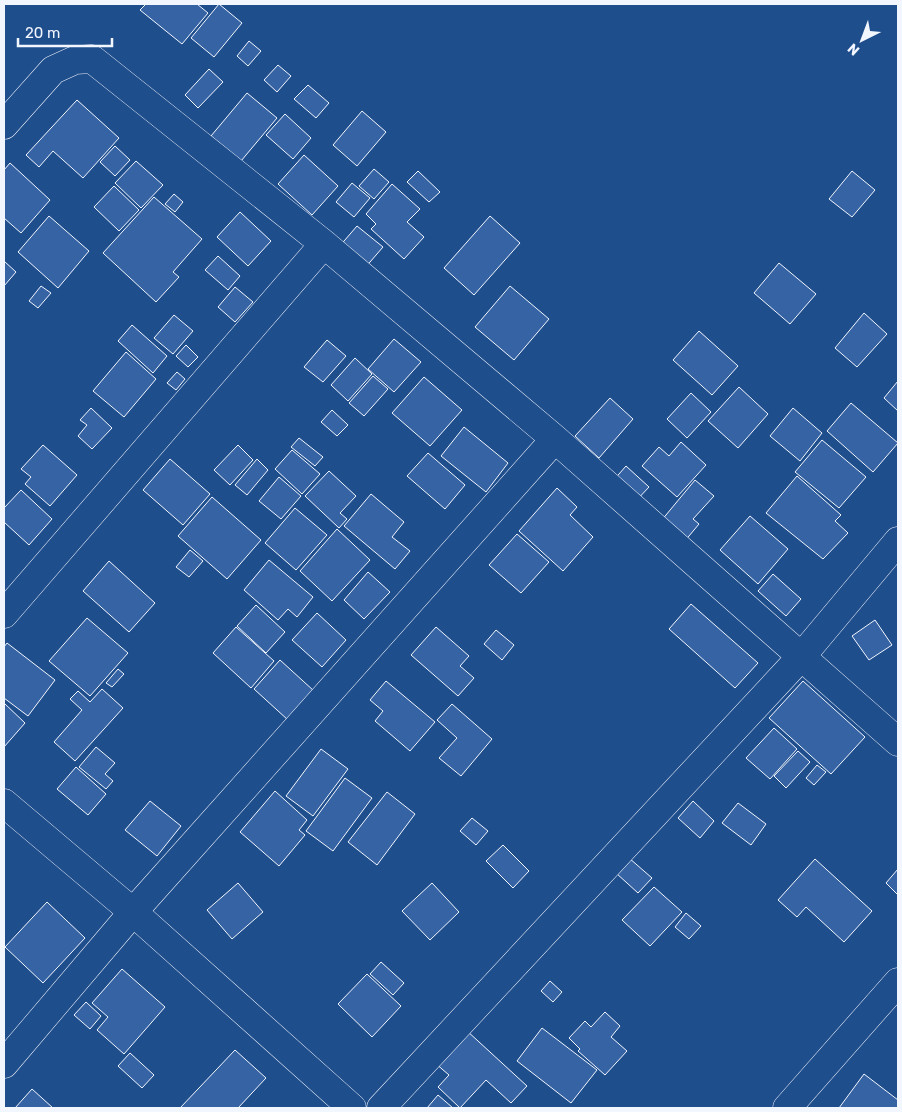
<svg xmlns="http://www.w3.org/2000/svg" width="902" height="1112" viewBox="0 0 902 1112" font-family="Rubik,sans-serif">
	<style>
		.building { fill: #3563a3; stroke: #f2f6ff }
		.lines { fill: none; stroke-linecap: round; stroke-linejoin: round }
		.minor-casing { stroke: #f2f6ff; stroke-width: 29 }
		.minor { stroke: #1f4e8c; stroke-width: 28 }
	</style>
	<rect width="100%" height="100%" fill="#1f4e8c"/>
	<path class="building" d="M146,4H197L208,13L182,44L140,10Z
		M219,4L242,23L214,57L191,38Z
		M249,41L261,51L248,66L237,56Z
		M278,65L291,76L277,92L264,80Z
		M209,69L223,82L198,108L185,95Z
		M308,85L329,103L316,118L294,99Z
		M247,93L277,118L241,161L211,136Z
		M77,100L119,138L83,178L53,151L39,167L26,155Z
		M362,111L386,132L357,166L333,145Z
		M285,114L311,138L293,159L266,135Z
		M115,146L130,160L115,176L100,162Z
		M304,155L338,186L312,215L278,184Z
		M136,161L163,185L141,208L115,183Z
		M10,163L50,200L21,233L4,218V170Z
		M374,169L389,182L374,199L359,186Z
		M418,171L440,192L429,202L407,182Z
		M852,171L875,190L852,217L829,199Z
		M352,183L370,198L354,217L336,202Z
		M392,184L420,209L407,222L424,237L404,259L371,229L376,224L366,214Z
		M114,186L139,210L119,231L94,207Z
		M174,194L183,202L175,212L165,204Z
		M154,197L202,239L173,272L179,277L156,302L103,253Z
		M240,212L271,241L248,266L217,237Z
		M49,216L89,251L58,288L18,252Z
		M490,216L520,243L474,295L444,268Z
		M357,226L383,247L364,269L338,248Z
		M218,256L240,276L228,290L205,270Z
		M4,261L16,272L4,286Z
		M779,263L816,294L790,324L754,293Z
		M41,286L51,293L38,308L29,301Z
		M510,286L549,319L514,360L475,327Z
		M235,287L253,302L235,322L218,307Z
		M864,313L887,334L857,367L835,348Z
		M174,315L193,331L173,354L154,338Z
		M132,325L167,356L153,373L118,341Z
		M699,331L738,366L712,395L673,360Z
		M394,339L421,362L394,392L368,369Z
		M327,340L346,356L323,382L304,367Z
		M186,345L198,357L188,367L176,356Z
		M126,352L156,379L124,417L93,391Z
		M355,358L372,374L348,401L331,385Z
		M177,372L185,379L176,390L167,383Z
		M373,376L388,389L364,416L349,403Z
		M424,377L462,410L430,446L392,413Z
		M898,381V411L884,398Z
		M739,387L768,414L738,448L708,421Z
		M691,393L711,412L687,438L667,419Z
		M610,398L633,419L599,458L575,436Z
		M851,403L898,443L873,472L827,431Z
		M91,408L112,428L92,449L78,436L87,425L80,420Z
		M793,408L822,433L800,461L770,436Z
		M332,410L348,425L337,436L321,422Z
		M464,427L508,463L486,492L441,456Z
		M299,438L323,457L315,466L291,447Z
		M822,440L866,477L839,508L795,472Z
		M681,442L706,465L677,497L642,466L659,447L669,456Z
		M43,445L77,475L50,506L25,484L31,477L21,469Z
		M238,445L253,460L230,485L214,470Z
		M292,450L320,474L302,494L275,469Z
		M428,453L465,485L445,509L407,476Z
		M170,459L210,494L183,525L143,490Z
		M257,459L268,470L247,495L235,485Z
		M626,466L649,487L634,503L612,482Z
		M329,471L356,496L340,513L347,519L339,528L305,496Z
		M797,476L841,515L835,521L848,533L823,559L766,513Z
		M279,477L301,496L281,519L259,501Z
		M695,480L714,496L693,519L699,524L684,542L661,521Z
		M557,488L577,507L570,515L593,537L563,571L519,531Z
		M21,490L52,519L29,545L4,522V508Z
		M371,494L404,522L392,537L410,551L395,569L344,526Z
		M212,497L261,540L227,579L178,536Z
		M295,508L327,535L296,570L265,543Z
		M750,516L788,549L758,584L720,550Z
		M337,529L370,560L332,601L300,571Z
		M517,534L549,562L521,593L489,565Z
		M190,550L203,561L189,577L176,567Z
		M269,560L313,597L297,617L288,609L278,620L244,590Z
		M109,561L155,603L129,632L83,591Z
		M368,572L390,592L364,619L344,600Z
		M773,574L801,599L786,616L758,591Z
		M691,604L758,663L735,688L669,629Z
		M256,605L285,632L266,653L237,626Z
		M317,613L346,640L322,667L292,640Z
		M87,618L128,653L90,696L49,661Z
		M875,620L892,645L869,660L852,636Z
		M236,627L274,661L251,688L213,653Z
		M436,627L469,656L460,666L474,678L458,696L411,655Z
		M496,630L514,645L502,660L484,644Z
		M7,643L55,680L28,716L4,698V647Z
		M280,660L314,691L288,720L254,689Z
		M118,669L124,674L112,687L106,683Z
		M386,681L435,722L410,751L375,721L383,711L370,700Z
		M803,681L865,737L831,774L769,718Z
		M102,689L123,708L75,761L54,742L82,710L70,699L78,691L90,702Z
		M4,703L25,723L4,747Z
		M452,704L492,739L461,776L439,758L457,738L437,720Z
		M774,728L797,749L770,779L746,758Z
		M96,747L115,763L105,774L113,781L106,789L79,767Z
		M321,749L348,769L313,816L286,796Z
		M798,751L810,762L786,788L774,776Z
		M817,765L826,772L814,785L806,778Z
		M76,767L106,794L88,815L57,789Z
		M345,778L372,798L333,851L306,831Z
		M275,791L307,820L299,830L305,835L279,866L240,832Z
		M387,792L415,814L377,865L348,842Z
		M150,801L181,826L157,856L125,830Z
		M693,801L714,821L700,838L678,818Z
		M738,803L766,824L751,845L722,823Z
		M472,818L488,831L476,845L460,831Z
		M503,845L529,871L513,888L486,861Z
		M629,858L652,878L638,893L616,873Z
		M815,859L872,911L844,942L806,907L797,917L778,900Z
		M898,869V895L886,883Z
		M238,883L263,912L232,939L207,910Z
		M432,883L459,912L430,940L402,911Z
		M654,887L682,912L650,946L622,920Z
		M47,902L85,938L43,983L5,947Z
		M686,913L701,926L689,939L675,927Z
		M381,962L404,983L393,995L370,974Z
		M122,969L165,1007L124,1054L97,1030L108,1017L92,1003Z
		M367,974L401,1006L372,1037L338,1004Z
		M550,981L562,992L553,1002L541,991Z
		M86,1002L101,1016L90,1029L74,1015Z
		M605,1012L620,1026L611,1037L627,1051L605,1075L578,1051L580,1049L569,1038L585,1021L591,1027Z
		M542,1028L597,1070L571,1103L517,1061Z
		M466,1030L527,1086L511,1103L486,1080L460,1108L438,1087L449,1075L435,1063Z
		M235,1050L266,1078L238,1108H180Z
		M130,1053L154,1075L142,1088L118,1066Z
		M864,1074L898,1100V1108H839Z
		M32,1089L53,1108H15Z
		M438,1095L453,1108H427Z"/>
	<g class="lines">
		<defs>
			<path id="minor" d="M4,125L53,70L75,60L92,59L324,244L555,439L898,742
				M4,614L324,244
				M4,803L133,912L352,1108
				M4,1064L133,912L555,439
				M381,1108L801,657L898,541
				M787,1108L898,982"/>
		</defs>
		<use href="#minor" class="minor-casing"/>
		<use href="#minor" class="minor"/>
	</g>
	<rect width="902" height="1112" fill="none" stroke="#f2f6ff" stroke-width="10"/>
	<g transform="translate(862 40) rotate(222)" stroke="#1f4e8c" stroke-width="4" paint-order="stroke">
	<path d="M0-4L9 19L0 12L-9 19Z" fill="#f2f6ff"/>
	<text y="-8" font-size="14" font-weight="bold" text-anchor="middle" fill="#f2f6ff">N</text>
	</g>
	<path d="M18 38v8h94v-8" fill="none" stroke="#f2f6ff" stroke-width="2.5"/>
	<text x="25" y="38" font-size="15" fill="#f2f6ff" stroke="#1f4e8c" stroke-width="4" paint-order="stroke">20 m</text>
</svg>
